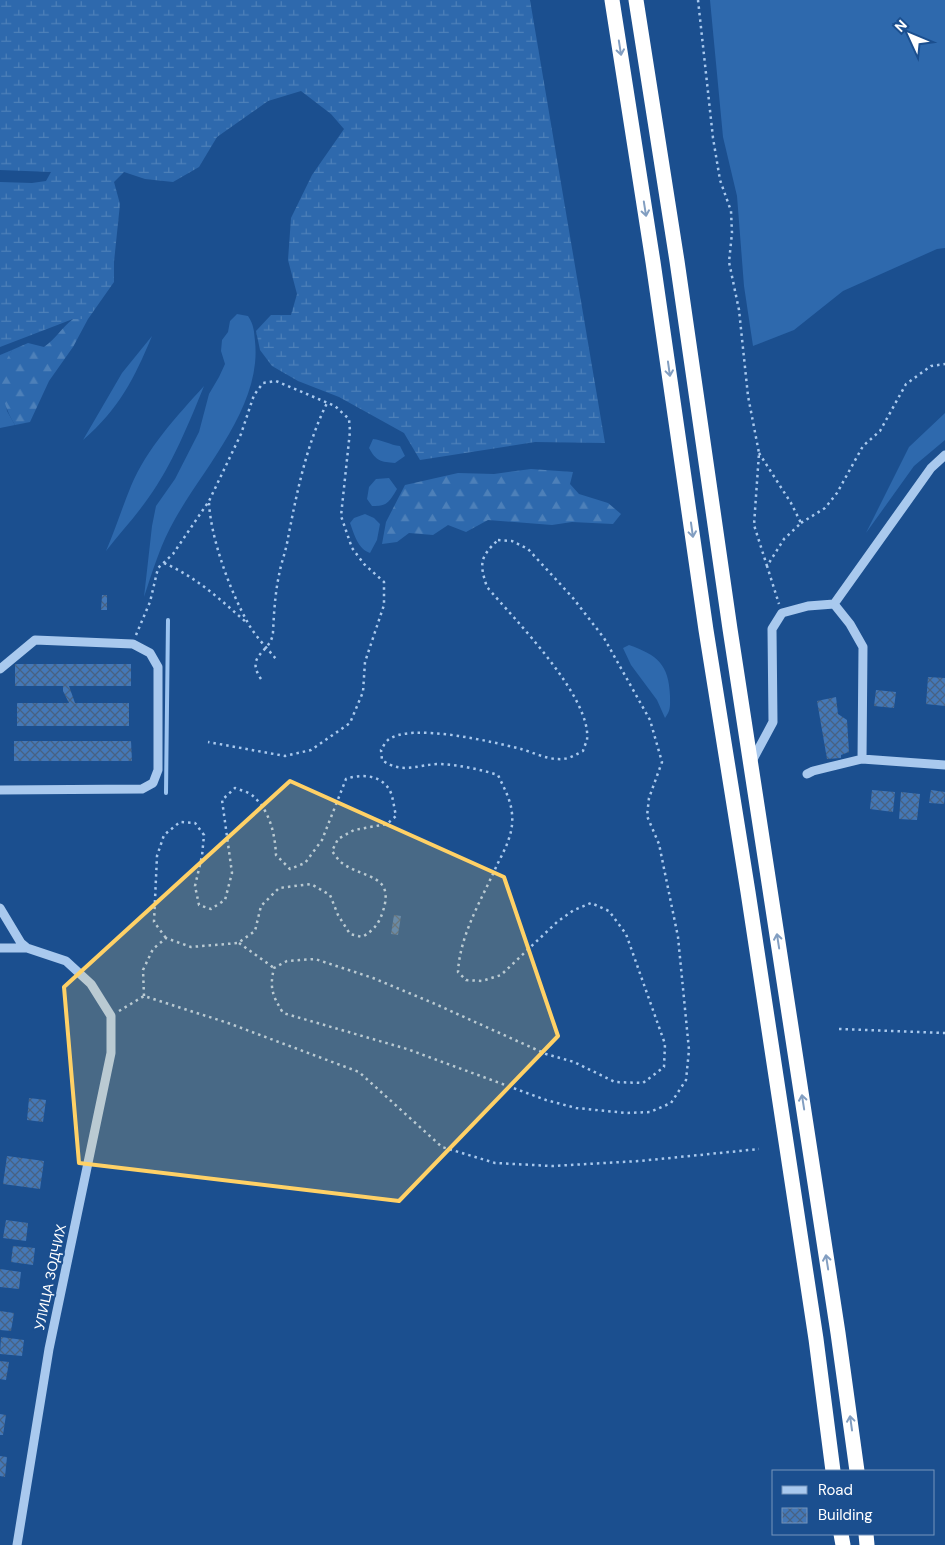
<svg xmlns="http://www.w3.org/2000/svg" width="945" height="1545" viewBox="0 0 945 1545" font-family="'DM Sans',sans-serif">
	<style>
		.grass { fill: #2e69ad }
		.forest { fill: url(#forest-firs) }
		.wetland { fill: url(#wetland-marsh) }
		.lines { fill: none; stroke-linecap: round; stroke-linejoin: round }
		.stream { stroke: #9cc4f0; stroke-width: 4 }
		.building { fill: url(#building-cross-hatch) }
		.path { stroke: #a9c9ee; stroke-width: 2.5; stroke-dasharray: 2.5 4; stroke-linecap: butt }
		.minor { stroke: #a9c9ee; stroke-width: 9 }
		.highway { stroke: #fff; stroke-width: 15 }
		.oneway { stroke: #829ec1 }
		.marked { fill: #ffd166; fill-opacity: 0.2; stroke: #ffd166; stroke-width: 4; stroke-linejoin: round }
		.labels { text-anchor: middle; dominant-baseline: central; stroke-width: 4; stroke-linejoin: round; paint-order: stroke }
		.street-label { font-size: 14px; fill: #fff; stroke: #1b4f8f }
	</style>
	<defs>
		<pattern id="forest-firs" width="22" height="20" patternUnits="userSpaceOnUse" patternTransform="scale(1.25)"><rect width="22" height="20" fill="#2e69ad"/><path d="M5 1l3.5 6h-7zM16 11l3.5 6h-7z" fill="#4d80b9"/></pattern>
		<pattern id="wetland-marsh" width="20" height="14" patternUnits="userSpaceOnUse" patternTransform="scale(1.25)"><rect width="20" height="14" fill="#2e69ad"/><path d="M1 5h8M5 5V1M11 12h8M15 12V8" fill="none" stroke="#4d80b9"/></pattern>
		<pattern id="building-cross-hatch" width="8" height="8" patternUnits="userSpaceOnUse" patternTransform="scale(1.25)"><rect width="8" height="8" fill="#4478b7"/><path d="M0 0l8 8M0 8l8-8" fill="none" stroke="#486282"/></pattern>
	</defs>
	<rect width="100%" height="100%" fill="#1b4f8f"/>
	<path class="grass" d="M710,0H945V248L937,249L843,291L794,330L753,346L744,286L737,196L723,137Z
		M237,314L248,316C254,325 254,331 255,341C262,406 205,466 175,519C161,543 153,570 144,597L152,526L156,506L175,479L199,432L209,394L219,377L225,364L221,351L222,340L228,332L230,321Z
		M152,336C134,379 119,409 83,440L122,373Z
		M12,350L2,371L7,411L15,425L0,428V355Z
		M204,386C190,421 171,467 149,497C136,516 120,533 106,551C115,530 122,508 131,486C147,448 177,416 204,386Z
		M945,413V440L914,466L866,533L909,447Z
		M373,439C383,440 390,445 400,446L405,456L395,463C381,462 376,461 369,448Z
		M389,478L397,489C390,501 387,507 372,506L367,499L369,487L376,479Z
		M365,514L374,518L380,524L377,540L370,553C358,549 354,534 350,523L354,518Z
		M629,645C657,655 669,664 670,696C670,706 671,710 665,718L657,700L631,665L623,648Z"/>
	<path class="forest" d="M73,319H88L73,347L49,381L30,422L15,425C5,409 0,391 1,372C3,365 8,357 12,350L28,343L44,347C57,338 61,328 73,319Z
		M531,469L573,472L570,484L579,494L608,503L621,514L613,524L572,522L552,525L488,520L466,532L448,525L433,535L409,533L397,542L382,544L386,522L405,485L458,473L494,474Z"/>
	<path class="wetland" d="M0,0H530L605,443L535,442L420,460L404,433L339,397L298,381L272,366L260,350L256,331L271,315H291L297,294L288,260L291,218L312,175L344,129L331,114L301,91L268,101L217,137L199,167L173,182L145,179L124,172L114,182L120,204L114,262V282L88,319H73L0,347V182L32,183L46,181L51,172L0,170Z"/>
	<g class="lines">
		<path class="stream" d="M166,793L168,620"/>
	</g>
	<path class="building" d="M102,595H107V610H101Z
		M15,664H131V686H69L75,703H129V726H17V703H69L63,691V686H15Z
		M928,677L945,678V706L926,704Z
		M876,690L896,692L894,708L874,706Z
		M836,697L838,714L847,720L849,752L841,755V758L827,759L817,701Z
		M14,741H131L132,761H14Z
		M872,790L895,792L893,812L870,809Z
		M931,790L945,792L944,804L929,803Z
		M901,792L920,794L917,820L899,819Z
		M394,915L401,916L398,935L391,934Z
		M29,1098L46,1100L43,1122L27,1120Z
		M7,1156L44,1161L40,1189L3,1184Z
		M6,1220L28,1223L26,1241L3,1238Z
		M13,1246L35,1248L33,1265L11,1262Z
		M0,1269L21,1272L19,1289L0,1287Z
		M0,1311L14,1313L11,1331L0,1330Z
		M1,1337L24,1340L22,1356L0,1354Z
		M0,1361L9,1362L6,1380L0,1379Z
		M0,1414L6,1415L3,1435H0Z
		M0,1456L7,1457L5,1477L0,1476Z"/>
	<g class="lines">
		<path class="path" d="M698,0L713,138L720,180L731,211L732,233L729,262L739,310L748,396L759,453L754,525L767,566
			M759,453L791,503L801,523L784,539L767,566L779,604
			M209,503C211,539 230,591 248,623C255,636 267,648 276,659
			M801,523L825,508L837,493L863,446L880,431L906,384L931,366L945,364
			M498,540L512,541L528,549L573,598L604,638L650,720L662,762L649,798L647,816L659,844L678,937L689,1050L686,1080L671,1103L650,1112L627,1113L576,1108L546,1100L407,1049L283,1013C273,996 269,989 274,968L287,961L315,959L373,978L433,1003L546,1054L574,1062L615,1082L643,1083L664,1067L665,1044L626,934L609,911L591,903L574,910L557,922L501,975L482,981L466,980L458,972C460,934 482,899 497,865C505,849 514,833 512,814C511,800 504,788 498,775C479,769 459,765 440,764C418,764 403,775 382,760L381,750C383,747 385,742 388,740C410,722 494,742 521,749C532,752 546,759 558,759C568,760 575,755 583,751C584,747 586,743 587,740C592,697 514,619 487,587C479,563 480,557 498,540Z
			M164,563C196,577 221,600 247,623
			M136,635L150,602L158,568L173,554L209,501L241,434L254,395L263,383L276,381L335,406L349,419L350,431L341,516L352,548L364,564L384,582V605L365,662L363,692L350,723L311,750L285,756L208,742
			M261,679C244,654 272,653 273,632C274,613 275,594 279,575C281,563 286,551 288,538C297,492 306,446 327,403
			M239,943L274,968
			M144,996L143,970L153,949L166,938L191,947L238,943L255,931L261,906L279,888L311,884L330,895L338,915L350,934L362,937C373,931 379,924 383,911C395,874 364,879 342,863C338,860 335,855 332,851L338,839L354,830L387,824L396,816C394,808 393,795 389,789C379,774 360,774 346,779L322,840L305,863L290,869L276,855C275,834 270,811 253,796C249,792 240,790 235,788L222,800L232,873L225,900L211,909L199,905L195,886L202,856L204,835L195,823L180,822L164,835L157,856L154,922L166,938
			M119,1011L144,996L228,1023L359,1072L442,1147L495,1163L552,1166L640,1161L759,1149
			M839,1029L945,1033"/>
		<path class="minor" d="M834,604L931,468L945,455
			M0,669L35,640L133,644L150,653L158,667V770L153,783L142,789L0,790
			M751,763L773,722L772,629L782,613L808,606L834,604L850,624L863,647L862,759
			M807,774L813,771L862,759L945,765
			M0,908L21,943L27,948
			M0,948H27L66,961L91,984L111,1016V1053L49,1349L17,1545"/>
		<path class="highway" d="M612,0L653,262L706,630L748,892L816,1339L833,1471
			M636,0L677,261L730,629L838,1333L857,1471
			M841,1534L843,1545
			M866,1534L867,1545"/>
	</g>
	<defs><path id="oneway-shaft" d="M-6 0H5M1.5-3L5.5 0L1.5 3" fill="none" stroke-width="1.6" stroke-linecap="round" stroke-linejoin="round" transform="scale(1.25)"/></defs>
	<g class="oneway">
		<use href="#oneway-shaft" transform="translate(620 48) rotate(81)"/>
		<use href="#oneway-shaft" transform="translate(645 209) rotate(81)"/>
		<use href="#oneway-shaft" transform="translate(669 369) rotate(82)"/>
		<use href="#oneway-shaft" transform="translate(692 530) rotate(82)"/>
		<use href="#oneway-shaft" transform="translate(778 941) rotate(-99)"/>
		<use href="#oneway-shaft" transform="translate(803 1102) rotate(-99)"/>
		<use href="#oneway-shaft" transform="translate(827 1262) rotate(-99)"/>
		<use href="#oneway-shaft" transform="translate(851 1423) rotate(-98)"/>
	</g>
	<path class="marked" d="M290,781L504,877L558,1036L399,1201L79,1163L64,987Z"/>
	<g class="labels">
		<g class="street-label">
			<text transform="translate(50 1277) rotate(-78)">УЛИЦА ЗОДЧИХ</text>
		</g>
	</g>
	<rect x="772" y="1470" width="162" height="65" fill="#1b4f8f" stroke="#7695bc"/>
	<rect x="782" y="1486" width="25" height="8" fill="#a9c9ee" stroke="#7695bc"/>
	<text x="818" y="1495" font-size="15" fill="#ffffff">Road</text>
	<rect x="782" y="1508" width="25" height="15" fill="url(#building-cross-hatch)" stroke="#7695bc"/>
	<text x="818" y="1520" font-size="15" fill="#ffffff">Building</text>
	<g transform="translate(910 35) rotate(314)" stroke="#1b4f8f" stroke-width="4" paint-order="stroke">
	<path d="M0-4L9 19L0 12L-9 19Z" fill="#ffffff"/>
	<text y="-8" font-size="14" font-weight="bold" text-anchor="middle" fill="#ffffff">N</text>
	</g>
</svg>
